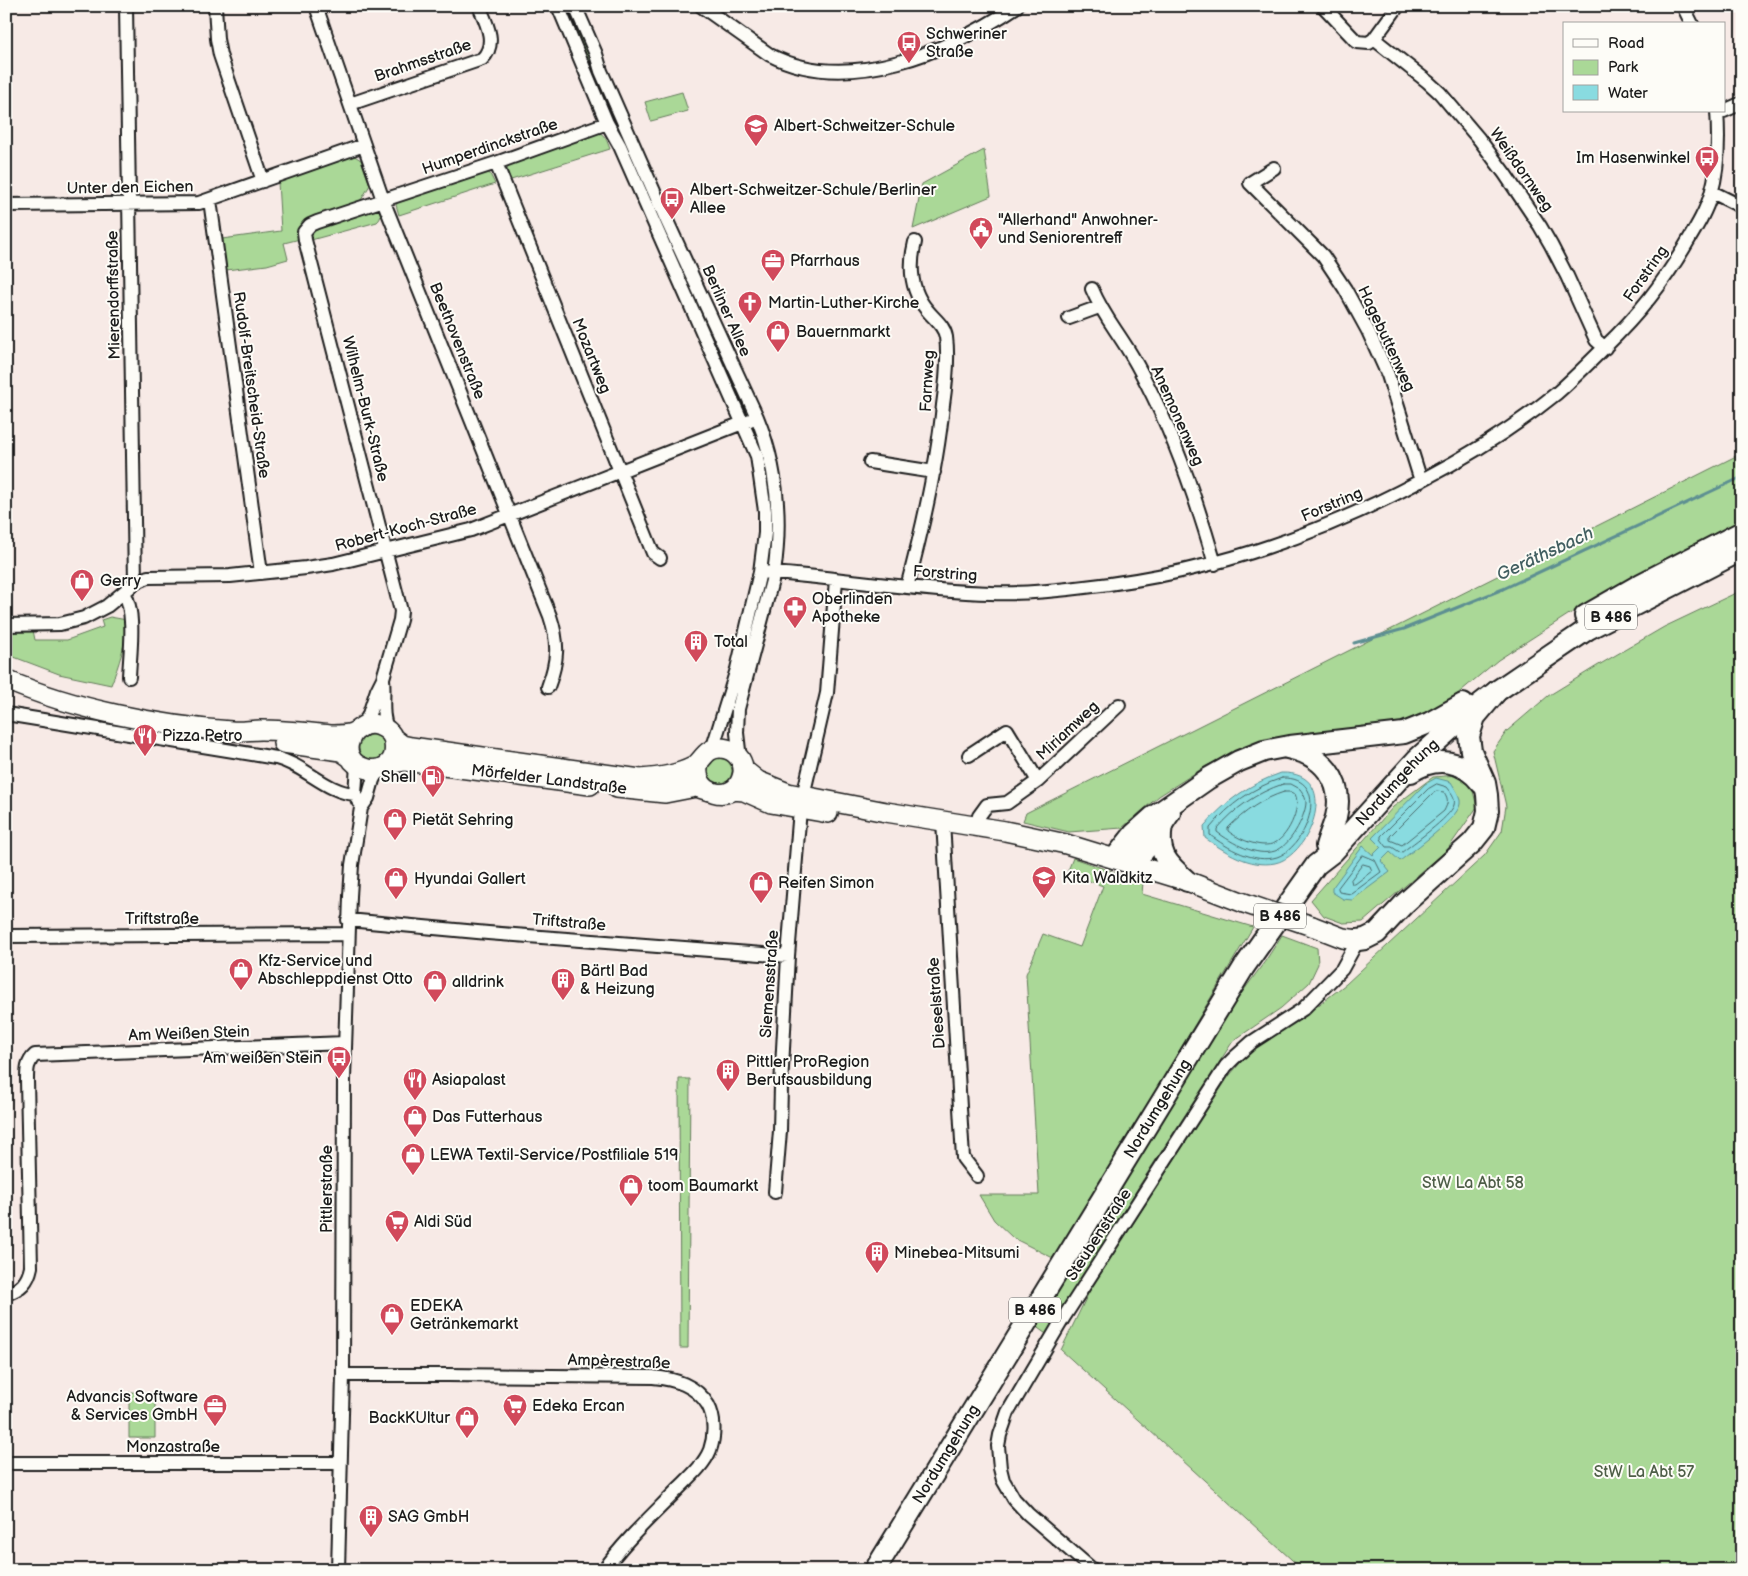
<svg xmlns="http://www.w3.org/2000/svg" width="1748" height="1576" viewBox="0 0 1748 1576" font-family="'Balsamiq Sans',sans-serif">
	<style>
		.green { fill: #aad897; stroke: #637a5a }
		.water { fill: #89dbe0; stroke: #5d8f92 }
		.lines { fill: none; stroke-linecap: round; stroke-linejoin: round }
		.shore { stroke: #48686a; stroke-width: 1 }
		.stream { stroke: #5d8f92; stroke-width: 3 }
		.minor-casing { stroke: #1c1c1c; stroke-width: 16 }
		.secondary-casing { stroke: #1c1c1c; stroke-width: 22 }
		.primary-casing { stroke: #1c1c1c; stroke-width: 24 }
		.minor { stroke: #fdfcf7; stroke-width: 12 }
		.secondary { stroke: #fdfcf7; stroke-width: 19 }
		.primary { stroke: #fdfcf7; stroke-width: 20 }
		.secondary-bridge-casing { stroke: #1c1c1c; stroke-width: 22; stroke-linecap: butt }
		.secondary-bridge { stroke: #fdfcf7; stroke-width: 19 }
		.labels { text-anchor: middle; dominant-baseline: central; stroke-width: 4; stroke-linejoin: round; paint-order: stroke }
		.shield { fill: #fdfcf7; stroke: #605f5e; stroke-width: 1 }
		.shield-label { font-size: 15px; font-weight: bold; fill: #1c1c1c }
		.poi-label { font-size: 16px; fill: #1c1c1c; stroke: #fdfcf7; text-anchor: start }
		.street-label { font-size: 16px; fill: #1c1c1c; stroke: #fdfcf7 }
		.park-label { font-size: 16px; fill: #4e5e47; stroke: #fdfcf7 }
		.water-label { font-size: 18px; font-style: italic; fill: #425f61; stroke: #fdfcf7 }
	</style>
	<rect width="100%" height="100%" fill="#f7eae6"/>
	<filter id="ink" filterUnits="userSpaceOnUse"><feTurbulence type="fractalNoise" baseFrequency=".02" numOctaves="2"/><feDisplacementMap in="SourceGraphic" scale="10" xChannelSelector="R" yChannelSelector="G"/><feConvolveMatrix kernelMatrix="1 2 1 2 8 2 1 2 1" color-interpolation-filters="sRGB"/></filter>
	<g filter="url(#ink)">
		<path class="green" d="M572,8L611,101L604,104L566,10Z
			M682,92L688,111L651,121L645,102Z
			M596,132C605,133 607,141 610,149L511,180C508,173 505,169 509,163Z
			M984,150L991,196L913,229L922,184Z
			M353,155L361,160L370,185L361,200L364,210L378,205C380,212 383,217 377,222L300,243V239L284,243L288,259L267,265L226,270L222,239L281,231L278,182Z
			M483,171L489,172L495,184L399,215L396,205L398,201Z
			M662,215L743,399L737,402L656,217Z
			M1742,453V525L1591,600L1498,660L1455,696L1427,712L1406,722L1378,727L1311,732L1259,742L1206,766L1159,796L1122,828L1069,832L1023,821L1026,813Z
			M1742,590V1570H1303L1061,1350L1091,1288L1229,1076L1252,1049L1316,1007L1346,984L1485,855L1502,831L1506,806L1493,751L1507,731L1548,696L1597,666L1664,627Z
			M110,617L127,620C126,644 119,664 111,685L59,674L6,654V631L33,630L35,640H67L103,627L101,620Z
			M359 748a13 13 0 1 1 26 0a13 13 0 1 1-26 0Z
			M706 771a13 13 0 1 1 26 0a13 13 0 1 1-26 0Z
			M1457,775L1472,787L1477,807L1447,850L1363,922L1343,923L1324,916L1311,900L1393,807L1433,777Z
			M1073,858L1143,882L1142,894L1253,927L1055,1259L1013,1238L994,1220L979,1195H1039L1026,974L1043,934L1080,947L1103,886L1067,873Z
			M1282,935L1317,948L1318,964L1309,983L1281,1008L1233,1041L1139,1186L1049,1336L1035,1326L1230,1009L1266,960Z
			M679,1079H690L688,1348H680Z
			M129,1392L155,1393V1438H129Z"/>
		<path class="water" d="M1281,773C1343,771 1311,856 1275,863C1250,868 1225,852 1205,838L1204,826C1226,801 1249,784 1281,773Z
			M1436,778L1451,782C1455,789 1461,796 1460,804C1458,819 1413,850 1400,861L1390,852L1381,861L1390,872L1352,900L1343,899L1332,892V888L1363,846L1373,855L1381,847L1372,838L1425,784Z"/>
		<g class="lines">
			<path class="shore" d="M1282,778C1333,776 1307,847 1277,857C1254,864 1227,848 1210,835V828C1230,804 1252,788 1282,778Z
				M1283,784H1291L1300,789C1303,793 1306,798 1306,803C1305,818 1289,847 1275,851C1256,857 1232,843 1217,832V829C1235,808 1256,793 1283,784Z
				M1437,784L1447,787C1451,792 1456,798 1454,805C1450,818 1413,843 1401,853L1392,847H1387L1381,839V836L1428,789Z
				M1437,791L1444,792C1449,800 1448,803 1444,811L1402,845L1390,840V836L1432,794Z
				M1284,792H1290L1295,794C1302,807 1287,840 1272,844C1259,848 1238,839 1228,831V828C1245,811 1262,799 1284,792Z
				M1363,855L1375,860L1381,872L1351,894L1339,892L1338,888Z
				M1363,864L1370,866L1372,871L1355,884H1352L1351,880Z"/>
			<path class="stream" d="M1354,643L1404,629L1503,589L1742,477"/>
			<defs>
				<path id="minor" d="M126,6L135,583
					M215,6L217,39L220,55L263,181
					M316,6L383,200L550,616C559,643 558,660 548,687
					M558,6L607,123L620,146L757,456L765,511V533L760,572L737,669L712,750
					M575,6L596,54L601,71L667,221L757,417C778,468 782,519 774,573L738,709L737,733L740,759
					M701,6L770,55C848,95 950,51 1017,6
					M1323,6L1357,42L1369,43L1374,39L1398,6
					M1683,6L1692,24
					M1374,39L1428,82L1440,93L1479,139L1505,174L1540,226L1551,245L1567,276L1596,340L1605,348
					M350,104L482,59C498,44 486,22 479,6
					M1724,111L1742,103
					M496,163L653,553L660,558
					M1274,168L1250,183L1323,256L1345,289L1368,331L1388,375L1421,481
					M1712,192L1742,207
					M210,200L261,573
					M6,205L199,203L364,145
					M1092,289C1102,313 1114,327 1127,348C1134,359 1140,370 1146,382C1176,440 1197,501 1215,564
					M1069,318L1099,307
					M870,462L934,472
					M760,572C837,577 913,591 991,593C1022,594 1054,591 1085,587C1206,574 1316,537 1422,480C1470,455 1515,427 1557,393C1573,379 1588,364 1604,348C1639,314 1663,284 1688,241C1697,226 1706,211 1711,194C1719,167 1719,139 1717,111
					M907,587C923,527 937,467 943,405C946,384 949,359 946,337C944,325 934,319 927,310C910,290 909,266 915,242
					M124,592C136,614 130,652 129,677
					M6,625L60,624L84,618L107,606L135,583L148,577L230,576L306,568L333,564L471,530L750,420
					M383,679C385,695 380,715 388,730
					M6,714L276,758C305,765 325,792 355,794
					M360,727L368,717L377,690L383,678L400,620L401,611L305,240L304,232L310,225L317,222L496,163L607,123
					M969,755L1007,730L1038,781
					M357,765L355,794L358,801
					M803,796L827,693L836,580
					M943,822L963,1158L977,1176
					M976,826L979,816L987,805L1007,803L1038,781L1119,705
					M348,920L488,933L788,956
					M6,936L348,934
					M775,1192L780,1131L781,1086L788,956L800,809
					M6,1294C21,1289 28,1282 31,1267L27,1080C27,1070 27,1062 35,1055L345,1043
					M343,1375H448L653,1377C675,1379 696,1385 708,1405C715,1418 715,1436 710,1450C704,1465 690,1477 679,1488C654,1514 625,1540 604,1570
					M6,1463H340
					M338,1570L343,1375L344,1079L350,896L352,865L361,808L368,798L373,780L379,769
					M1093,1570L1028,1514L1014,1499L1003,1480L1000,1468L998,1446L1000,1435L1008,1412L1064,1317L1226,1066L1234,1058L1252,1042L1303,1009L1342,969L1358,940"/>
				<path id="secondary" d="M6,680C73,709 159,726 231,731C241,732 251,730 261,730C285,730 310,733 333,735C340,735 346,735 352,733C357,731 360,727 365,725C378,722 393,730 394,743C401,787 327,771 354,732
					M393,738L402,745L411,747L640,779C658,778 676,776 693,767C703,761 705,748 720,748C728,748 735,752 740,759C743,764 744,771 742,777C734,806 690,794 699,763
					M283,743L341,751L351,758
					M388,764L405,761L590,785
					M743,769L758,781L788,793L886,812L1005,831L1066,844L1187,881L1244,903
					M617,788L665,793L696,787L709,791
					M733,790L744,791L771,803L828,813
					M1312,926L1343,938L1358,940"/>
				<g id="primary">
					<path d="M1585,616L1641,584L1742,532"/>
					<path d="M1287,748C1321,754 1345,780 1336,817C1333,827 1329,836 1326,846"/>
					<path d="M1411,772C1436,755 1464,760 1482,784"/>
					<path d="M1162,825C1157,853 1166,863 1187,881"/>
					<path d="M1115,858L1134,834L1153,817L1209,778L1239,761L1264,751L1290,746L1404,733L1429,723L1463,704"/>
					<path d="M1115,858C1121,859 1128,860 1135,858C1147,854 1161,824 1170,813"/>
					<path d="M1358,940L1365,939L1377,933L1404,904L1472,843L1484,828L1488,811L1487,795L1485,783L1471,751L1469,736L1475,717L1497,691L1588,629L1742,550"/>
					<path id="s1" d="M875,1570L1244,967L1316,865L1333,852L1417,759L1470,712L1497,691"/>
				</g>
			</defs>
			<use href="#minor" class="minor-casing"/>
			<use href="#secondary" class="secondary-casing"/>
			<use href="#primary" class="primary-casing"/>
			<use href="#minor" class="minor"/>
			<use href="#secondary" class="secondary"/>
			<use href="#primary" class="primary"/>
			<defs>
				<path id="secondary-bridge" d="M1244,903L1312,926"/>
			</defs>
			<use href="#secondary-bridge" class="secondary-bridge-casing"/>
			<use href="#secondary-bridge" class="secondary-bridge"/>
		</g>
	</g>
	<defs>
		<symbol id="bus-pin" viewBox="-11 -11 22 30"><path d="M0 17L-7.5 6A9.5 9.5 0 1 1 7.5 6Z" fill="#d1495b" stroke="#fdfcf7"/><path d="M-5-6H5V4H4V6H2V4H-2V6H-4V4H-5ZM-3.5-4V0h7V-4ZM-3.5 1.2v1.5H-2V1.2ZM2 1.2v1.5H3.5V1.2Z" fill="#fff"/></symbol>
		<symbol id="school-pin" viewBox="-11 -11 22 30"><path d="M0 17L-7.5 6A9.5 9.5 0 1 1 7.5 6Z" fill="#d1495b" stroke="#fdfcf7"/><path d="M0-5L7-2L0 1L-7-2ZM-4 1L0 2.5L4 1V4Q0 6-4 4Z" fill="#fff"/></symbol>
		<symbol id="civic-pin" viewBox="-11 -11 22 30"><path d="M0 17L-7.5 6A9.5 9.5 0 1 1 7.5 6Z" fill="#d1495b" stroke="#fdfcf7"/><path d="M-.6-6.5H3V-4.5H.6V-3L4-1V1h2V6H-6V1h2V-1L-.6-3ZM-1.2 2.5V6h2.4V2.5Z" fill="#fff"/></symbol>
		<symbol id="office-pin" viewBox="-11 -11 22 30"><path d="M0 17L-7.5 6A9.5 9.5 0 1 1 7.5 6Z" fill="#d1495b" stroke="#fdfcf7"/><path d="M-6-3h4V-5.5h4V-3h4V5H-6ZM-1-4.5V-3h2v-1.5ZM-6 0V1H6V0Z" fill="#fff"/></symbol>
		<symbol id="church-pin" viewBox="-11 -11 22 30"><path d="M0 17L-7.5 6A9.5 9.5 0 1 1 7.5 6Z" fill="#d1495b" stroke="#fdfcf7"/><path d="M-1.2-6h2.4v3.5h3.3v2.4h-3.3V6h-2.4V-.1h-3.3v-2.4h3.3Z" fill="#fff"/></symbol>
		<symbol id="shop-pin" viewBox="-11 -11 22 30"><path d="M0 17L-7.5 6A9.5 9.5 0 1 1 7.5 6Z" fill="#d1495b" stroke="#fdfcf7"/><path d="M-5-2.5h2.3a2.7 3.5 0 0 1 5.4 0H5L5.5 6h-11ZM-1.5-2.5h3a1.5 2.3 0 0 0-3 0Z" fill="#fff"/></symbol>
		<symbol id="pharmacy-pin" viewBox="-11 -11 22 30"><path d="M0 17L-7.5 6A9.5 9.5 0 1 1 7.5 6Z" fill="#d1495b" stroke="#fdfcf7"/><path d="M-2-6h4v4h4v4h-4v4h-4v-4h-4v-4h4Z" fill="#fff"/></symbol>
		<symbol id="building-pin" viewBox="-11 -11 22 30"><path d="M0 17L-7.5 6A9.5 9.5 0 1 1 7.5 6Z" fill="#d1495b" stroke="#fdfcf7"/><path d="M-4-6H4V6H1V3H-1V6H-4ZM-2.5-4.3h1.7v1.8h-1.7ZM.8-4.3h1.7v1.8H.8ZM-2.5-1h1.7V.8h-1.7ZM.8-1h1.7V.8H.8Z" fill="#fff"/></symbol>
		<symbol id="restaurant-pin" viewBox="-11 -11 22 30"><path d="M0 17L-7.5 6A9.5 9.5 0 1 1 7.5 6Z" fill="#d1495b" stroke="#fdfcf7"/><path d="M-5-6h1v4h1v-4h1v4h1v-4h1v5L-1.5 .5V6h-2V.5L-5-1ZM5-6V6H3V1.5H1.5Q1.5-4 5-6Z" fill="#fff"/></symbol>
		<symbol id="fuel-pin" viewBox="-11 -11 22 30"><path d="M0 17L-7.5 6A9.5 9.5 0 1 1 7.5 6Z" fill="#d1495b" stroke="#fdfcf7"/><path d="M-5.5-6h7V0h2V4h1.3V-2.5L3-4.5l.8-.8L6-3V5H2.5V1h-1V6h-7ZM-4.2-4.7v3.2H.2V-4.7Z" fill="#fff"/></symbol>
		<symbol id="supermarket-pin" viewBox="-11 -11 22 30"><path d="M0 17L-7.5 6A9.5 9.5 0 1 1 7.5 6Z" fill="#d1495b" stroke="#fdfcf7"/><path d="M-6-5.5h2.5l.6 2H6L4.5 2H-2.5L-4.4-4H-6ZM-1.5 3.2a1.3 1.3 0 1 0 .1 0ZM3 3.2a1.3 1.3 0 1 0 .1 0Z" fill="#fff"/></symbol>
	</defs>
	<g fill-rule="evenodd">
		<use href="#bus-pin" x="895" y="29" width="28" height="38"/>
		<use href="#school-pin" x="742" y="112" width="28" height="38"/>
		<use href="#bus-pin" x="1693" y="144" width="28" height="38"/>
		<use href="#bus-pin" x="658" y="185" width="28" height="38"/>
		<use href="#civic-pin" x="967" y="215" width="28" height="38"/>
		<use href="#office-pin" x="759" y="247" width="28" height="38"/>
		<use href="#church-pin" x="736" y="289" width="28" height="38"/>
		<use href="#shop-pin" x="764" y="318" width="28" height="38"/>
		<use href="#shop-pin" x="68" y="567" width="28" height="38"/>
		<use href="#pharmacy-pin" x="781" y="594" width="28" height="38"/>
		<use href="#building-pin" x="682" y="628" width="28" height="38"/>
		<use href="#restaurant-pin" x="131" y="722" width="28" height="38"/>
		<use href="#fuel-pin" x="419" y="763" width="28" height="38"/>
		<use href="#shop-pin" x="381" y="806" width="28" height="38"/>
		<use href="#school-pin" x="1030" y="864" width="28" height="38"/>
		<use href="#shop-pin" x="382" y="865" width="28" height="38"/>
		<use href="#shop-pin" x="747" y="869" width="28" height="38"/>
		<use href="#shop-pin" x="227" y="956" width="28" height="38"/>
		<use href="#building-pin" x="549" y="966" width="28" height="38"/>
		<use href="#shop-pin" x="421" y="968" width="28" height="38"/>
		<use href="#bus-pin" x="325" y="1044" width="28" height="38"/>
		<use href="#building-pin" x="714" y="1057" width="28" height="38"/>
		<use href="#restaurant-pin" x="401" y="1066" width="28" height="38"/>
		<use href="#shop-pin" x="401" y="1103" width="28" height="38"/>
		<use href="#shop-pin" x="399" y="1141" width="28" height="38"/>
		<use href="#shop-pin" x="617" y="1172" width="28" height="38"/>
		<use href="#supermarket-pin" x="383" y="1208" width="28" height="38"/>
		<use href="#building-pin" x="863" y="1239" width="28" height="38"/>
		<use href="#shop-pin" x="378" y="1301" width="28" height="38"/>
		<use href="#office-pin" x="201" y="1392" width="28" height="38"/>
		<use href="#supermarket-pin" x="501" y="1392" width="28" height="38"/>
		<use href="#shop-pin" x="453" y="1404" width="28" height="38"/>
		<use href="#building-pin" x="357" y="1503" width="28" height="38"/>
	</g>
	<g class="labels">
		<g class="shield">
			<rect x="1585" y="604.5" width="52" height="25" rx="4"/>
			<rect x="1254" y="903.5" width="52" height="25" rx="4"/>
			<rect x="1009" y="1297.5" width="52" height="25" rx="4"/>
		</g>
		<g class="shield-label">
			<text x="1611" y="617">B 486</text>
			<text x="1280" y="916">B 486</text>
			<text x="1035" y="1310">B 486</text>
		</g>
		<g class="poi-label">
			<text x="926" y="34">Schweriner<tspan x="926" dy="18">Straße</tspan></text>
			<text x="774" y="126">Albert-Schweitzer-Schule</text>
			<text x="1690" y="158" text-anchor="end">Im Hasenwinkel</text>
			<text x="690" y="190">Albert-Schweitzer-Schule/Berliner<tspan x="690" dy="18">Allee</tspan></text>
			<text x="998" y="220">"Allerhand" Anwohner-<tspan x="998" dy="18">und Seniorentreff</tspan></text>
			<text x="790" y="261">Pfarrhaus</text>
			<text x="768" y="303">Martin-Luther-Kirche</text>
			<text x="796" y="332">Bauernmarkt</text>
			<text x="100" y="581">Gerry</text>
			<text x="812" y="599">Oberlinden<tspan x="812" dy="18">Apotheke</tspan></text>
			<text x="714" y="642">Total</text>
			<text x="162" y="736">Pizza Petro</text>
			<text x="416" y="777" text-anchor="end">Shell</text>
			<text x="412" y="820">Pietät Sehring</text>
			<text x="1062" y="878">Kita Waldkitz</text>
			<text x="414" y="879">Hyundai Gallert</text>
			<text x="778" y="883">Reifen Simon</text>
			<text x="258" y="961">Kfz-Service und<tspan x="258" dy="18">Abschleppdienst Otto</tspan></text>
			<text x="580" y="971">Bärtl Bad<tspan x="580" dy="18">&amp; Heizung</tspan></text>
			<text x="452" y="982">alldrink</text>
			<text x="322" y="1058" text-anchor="end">Am weißen Stein</text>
			<text x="746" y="1062">Pittler ProRegion<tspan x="746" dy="18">Berufsausbildung</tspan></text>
			<text x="432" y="1080">Asiapalast</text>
			<text x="432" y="1117">Das Futterhaus</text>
			<text x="430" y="1155">LEWA Textil-Service/Postfiliale 519</text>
			<text x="648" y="1186">toom Baumarkt</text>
			<text x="414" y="1222">Aldi Süd</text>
			<text x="894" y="1253">Minebea-Mitsumi</text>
			<text x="410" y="1306">EDEKA<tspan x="410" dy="18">Getränkemarkt</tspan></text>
			<text x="198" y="1397" text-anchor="end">Advancis Software<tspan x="198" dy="18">&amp; Services GmbH</tspan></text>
			<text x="532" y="1406">Edeka Ercan</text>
			<text x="450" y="1418" text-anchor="end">BackKUltur</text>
			<text x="388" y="1517">SAG GmbH</text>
		</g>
		<g class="street-label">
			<text transform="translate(423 61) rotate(-19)">Brahmsstraße</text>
			<text transform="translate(490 147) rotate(-19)">Humperdinckstraße</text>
			<text transform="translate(1521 170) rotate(55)">Weißdornweg</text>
			<text transform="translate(130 188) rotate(-1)">Unter den Eichen</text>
			<text transform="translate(1646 274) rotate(-55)">Forstring</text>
			<text transform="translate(114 295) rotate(-91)">Mierendorffstraße</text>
			<text transform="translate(726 311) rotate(66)">Berliner Allee</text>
			<text transform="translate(1386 339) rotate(65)">Hagebuttenweg</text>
			<text transform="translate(457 341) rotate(68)">Beethovenstraße</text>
			<text transform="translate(591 356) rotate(68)">Mozartweg</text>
			<text transform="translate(928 381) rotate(-87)">Farnweg</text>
			<text transform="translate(251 385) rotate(82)">Rudolf-Breitscheid-Straße</text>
			<text transform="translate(365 409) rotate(76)">Wilhelm-Burk-Straße</text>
			<text transform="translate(1177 416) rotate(66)">Anemonenweg</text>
			<text transform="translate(1332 505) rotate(-23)">Forstring</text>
			<text transform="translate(406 528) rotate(-15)">Robert-Koch-Straße</text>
			<text transform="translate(945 574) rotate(4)">Forstring</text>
			<text transform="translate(1068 731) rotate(-43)">Miriamweg</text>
			<text transform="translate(549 780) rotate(7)">Mörfelder Landstraße</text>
			<text stroke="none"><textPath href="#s1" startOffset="948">Nordumgehung</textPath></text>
			<text x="162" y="919">Triftstraße</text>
			<text transform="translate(569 923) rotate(5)">Triftstraße</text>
			<text transform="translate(770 984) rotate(-86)">Siemensstraße</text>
			<text transform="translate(937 1003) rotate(-94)">Dieselstraße</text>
			<text transform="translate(189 1034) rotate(-2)">Am Weißen Stein</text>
			<text stroke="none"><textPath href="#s1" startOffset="541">Nordumgehung</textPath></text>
			<text transform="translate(327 1189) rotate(-90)">Pittlerstraße</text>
			<text transform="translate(1099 1235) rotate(-57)">Steubenstraße</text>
			<text transform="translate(619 1362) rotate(2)">Ampèrestraße</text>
			<text x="173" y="1447">Monzastraße</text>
			<text stroke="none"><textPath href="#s1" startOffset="136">Nordumgehung</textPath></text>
		</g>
		<g class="park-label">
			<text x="1473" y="1183">StW La Abt 58</text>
			<text x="1644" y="1472">StW La Abt 57</text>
		</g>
		<g class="water-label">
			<text transform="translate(1545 554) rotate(-25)">Geräthsbach</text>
		</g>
	</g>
	<rect width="1748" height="1576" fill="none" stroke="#fdfcf7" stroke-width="25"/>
	<rect x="12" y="12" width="1723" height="1551" fill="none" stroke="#1c1c1c" stroke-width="2" filter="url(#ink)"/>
	<rect x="1563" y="22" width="162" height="90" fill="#fdfcf7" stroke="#a3a29f"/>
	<rect x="1573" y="39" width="25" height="8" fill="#fdfcf7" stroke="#a3a29f"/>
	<text x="1608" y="48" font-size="15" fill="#1c1c1c">Road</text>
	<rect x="1573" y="60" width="25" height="15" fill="#aad897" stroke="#a3a29f"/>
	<text x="1608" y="72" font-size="15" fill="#1c1c1c">Park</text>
	<rect x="1573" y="85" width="25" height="15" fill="#89dbe0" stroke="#a3a29f"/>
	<text x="1608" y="98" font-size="15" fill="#1c1c1c">Water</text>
</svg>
